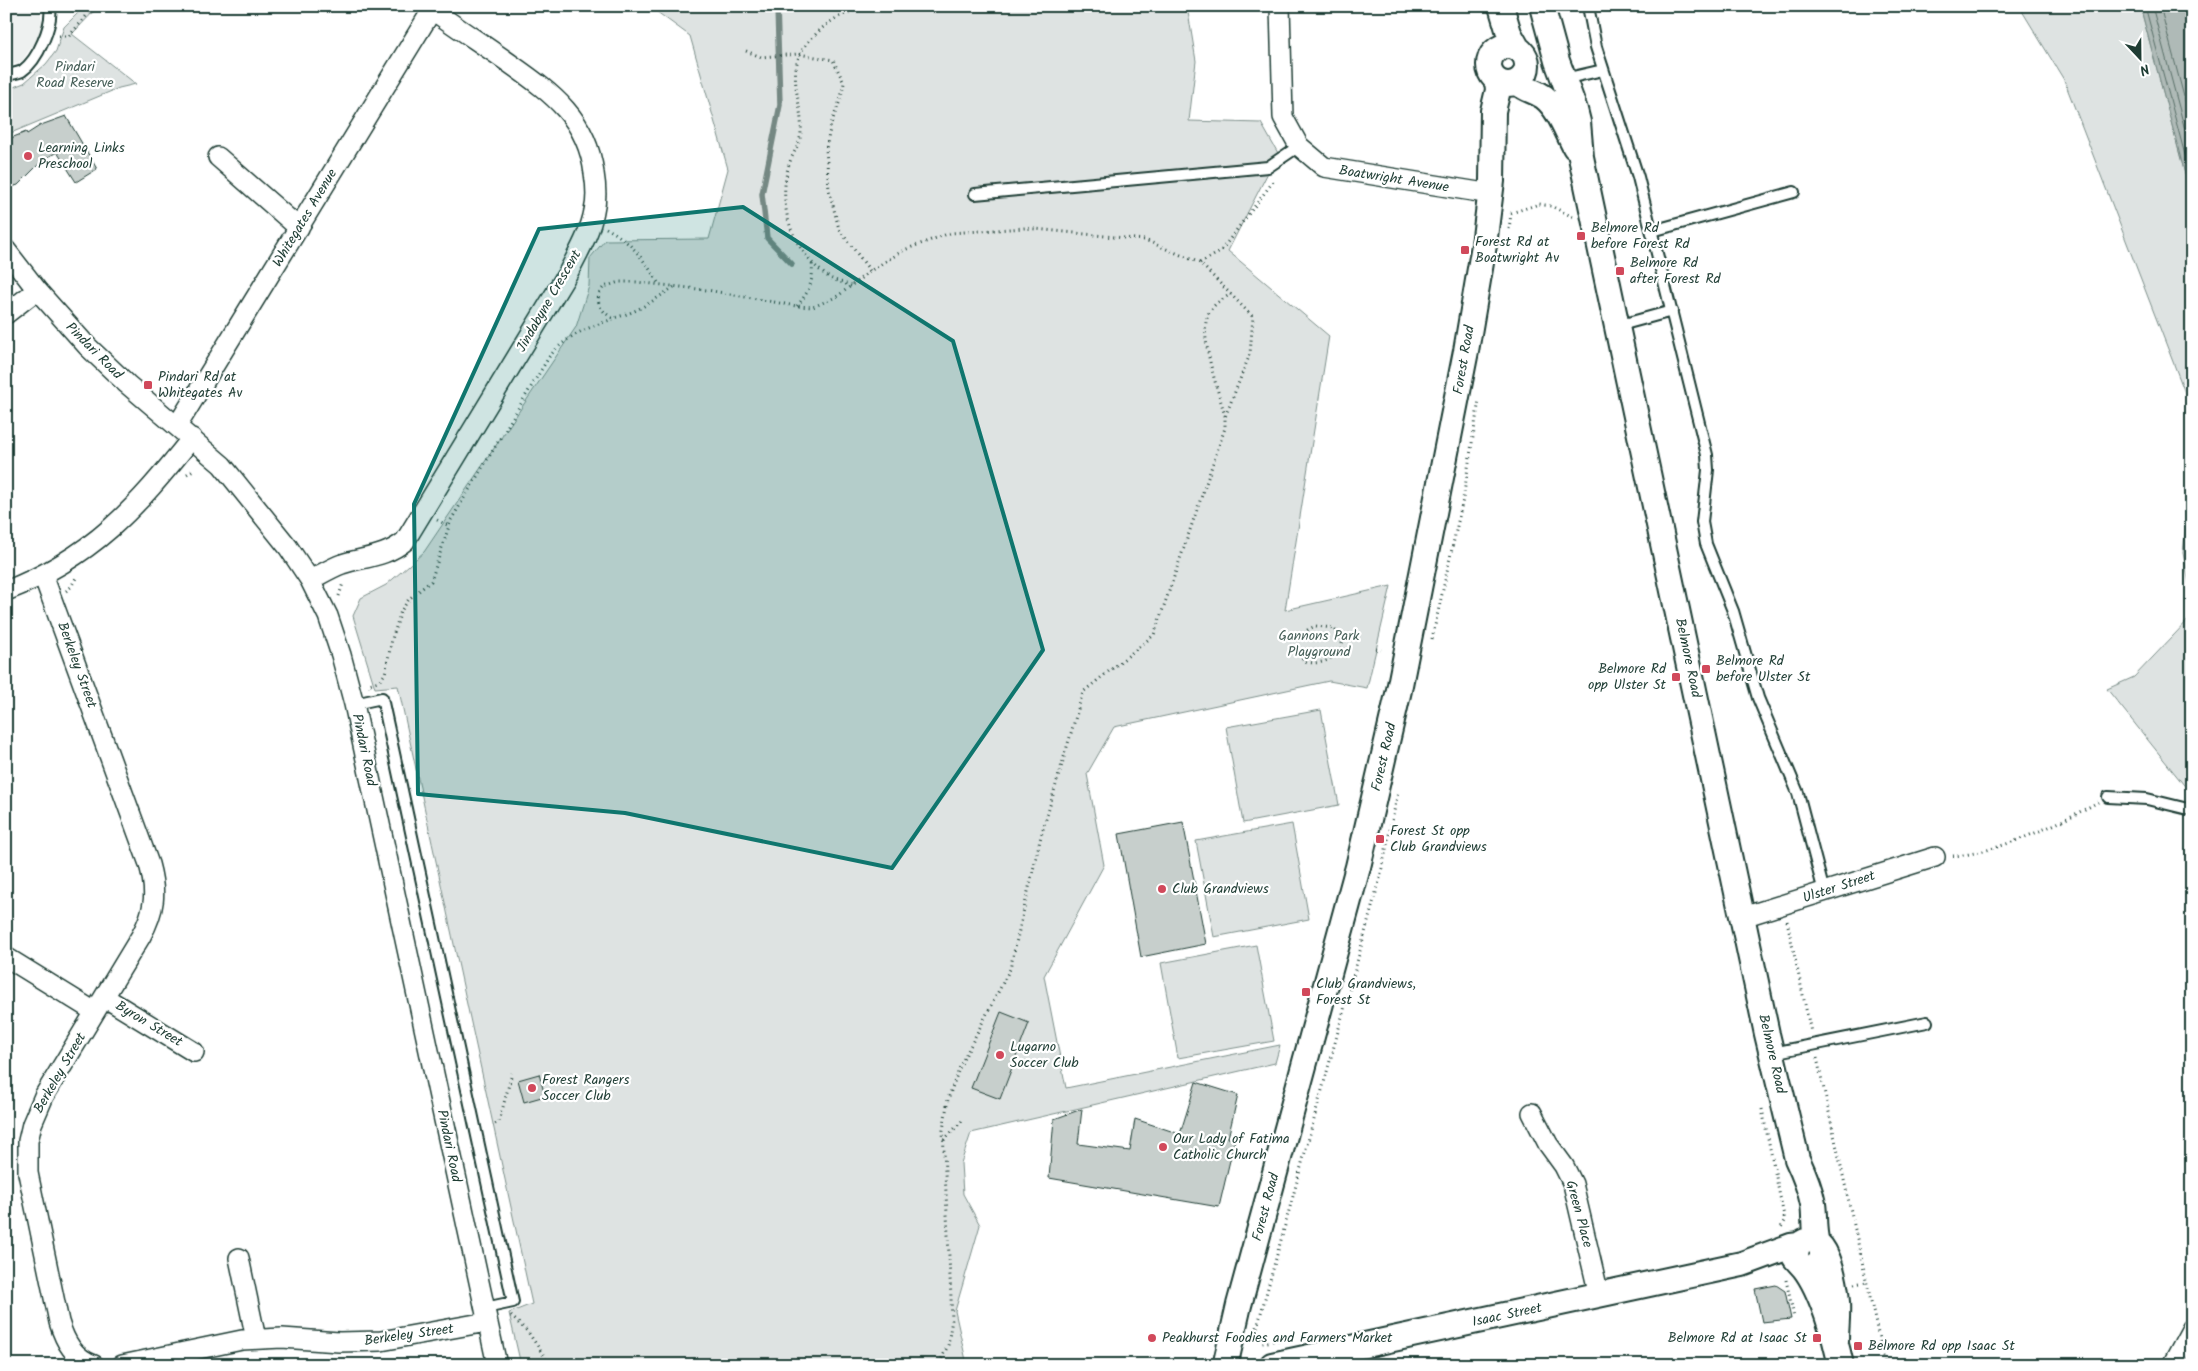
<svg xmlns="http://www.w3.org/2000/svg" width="2198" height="1371" viewBox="0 0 2198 1371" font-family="Kalam,sans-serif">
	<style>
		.built { fill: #eef1f0 }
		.green { fill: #dee3e2; stroke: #7e908b }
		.water { fill: #afbab7; stroke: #758883 }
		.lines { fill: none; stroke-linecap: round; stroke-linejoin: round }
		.shore { stroke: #596f68; stroke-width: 1 }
		.stream { stroke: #758883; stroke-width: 5.5 }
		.building { fill: #c7cfcc; stroke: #1f3d34 }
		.service-casing { stroke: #1f3d34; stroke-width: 14 }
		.minor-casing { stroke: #1f3d34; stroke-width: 22 }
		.tertiary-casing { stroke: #1f3d34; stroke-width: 28 }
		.path { stroke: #1f3d34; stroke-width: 3; stroke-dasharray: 1 4; stroke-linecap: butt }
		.service { stroke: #fff; stroke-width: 10 }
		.minor { stroke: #fff; stroke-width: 19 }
		.tertiary { stroke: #fff; stroke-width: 24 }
		.marked { fill: #0f766e; fill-opacity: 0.2; stroke: #0f766e; stroke-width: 4; stroke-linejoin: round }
		.poi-dot { fill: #d1495b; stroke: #fff; stroke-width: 2 }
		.labels { text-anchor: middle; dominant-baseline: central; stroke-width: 4.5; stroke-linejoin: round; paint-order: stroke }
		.park-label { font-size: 14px; fill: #455e57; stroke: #fff }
		.poi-label { font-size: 14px; fill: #1f3d34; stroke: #fff; text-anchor: start }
		.street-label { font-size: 14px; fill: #1f3d34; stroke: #fff }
	</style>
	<rect width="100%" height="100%" fill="#fff"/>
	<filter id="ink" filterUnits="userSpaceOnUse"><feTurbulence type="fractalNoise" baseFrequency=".02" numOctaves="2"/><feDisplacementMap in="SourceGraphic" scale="10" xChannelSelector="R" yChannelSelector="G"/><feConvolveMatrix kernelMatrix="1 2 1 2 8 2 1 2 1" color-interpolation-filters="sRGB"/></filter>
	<g filter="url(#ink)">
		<path class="built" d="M6,6H39L44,28L22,61L6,69Z"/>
		<path class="green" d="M85,6H99L72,34L136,84L119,88L6,135V90L24,83L46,64L56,51L64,27Z
			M649,6H1187L1196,61L1189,121L1261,123L1278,153L1228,251L1329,336L1285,610L1391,586L1367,688L1329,681L1114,727L1087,774L1104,865L1044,976L1066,1088L1280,1045L1275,1063L971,1133L961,1163L963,1194L980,1225L955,1311L967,1365H521L509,1313L532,1304L398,686L375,688L353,616L361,598L386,585L424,552L576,327L589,286L590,258L605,240L709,239L728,169L690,36Z
			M2019,6H2140L2192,200V411L2064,80Z
			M2192,469V599L2183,553Z
			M2192,616V795L2107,689L2134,677Z
			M1321,710L1339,805L1243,823L1226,727Z
			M1292,824L1309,919L1214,937L1196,841Z
			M1256,945L1274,1041L1178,1058L1161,963Z"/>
		<path class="water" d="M2140,6H2192V200Z"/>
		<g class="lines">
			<path class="shore" d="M2145,6L2192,181
				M2152,6L2192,156
				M2160,6L2192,127"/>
			<path class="stream" d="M777,6L780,105L762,194L767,238L792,264"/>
		</g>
		<path class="building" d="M66,116L97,169L76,182L57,152L43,160L18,185L6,189V140L26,132L27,134L41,125Z
			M1183,822L1206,944L1141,957L1119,834Z
			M1001,1012L1029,1023L1000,1099L971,1088Z
			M539,1074L545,1096L524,1102L518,1080Z
			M1196,1082L1238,1095L1228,1138L1235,1139L1219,1207L1049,1178L1054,1119L1082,1109L1078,1144L1130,1151L1135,1119L1180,1134Z
			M1776,1285L1785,1291L1791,1319L1762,1322L1755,1289Z"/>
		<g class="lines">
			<defs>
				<path id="service" d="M1588,6L1596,47L1638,177L1707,455L1708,470L1702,522L1706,544L1733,611L1758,698L1798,793L1824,892
					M6,75C11,74 18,73 22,71C38,60 53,25 50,6
					M1564,79L1603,70
					M975,194L1268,167L1299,146
					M1652,231L1794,192
					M1617,326L1672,311
					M354,704L382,698L513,1302L485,1308
					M2108,797L2147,799L2192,810
					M1772,1053L1927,1022"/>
				<path id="minor" d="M1280,6L1283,117L1299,146L1324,167L1491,194
					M218,157L299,228
					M6,250L37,290L87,346L127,384L222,465L288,547L310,580L328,616L341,655L354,704L497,1365
					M6,314L37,290
					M177,426L432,10
					M43,575L149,864C157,893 155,910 141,936L44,1096L32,1124L28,1141V1173L59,1322C65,1342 74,1358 94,1365
					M310,580C320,575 331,568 342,564C364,557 386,557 405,541L569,271C579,251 590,233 594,211C597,199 596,185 594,173C587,119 553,94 512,65C484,45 454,26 427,6
					M6,591C93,557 135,509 192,438
					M1743,917L1935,857
					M6,957L95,1012
					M104,997L194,1052
					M1532,1113L1548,1144L1564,1166L1573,1184L1599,1295
					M239,1258L256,1339
					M122,1365L242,1340L282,1338L339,1342L381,1341L487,1322
					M2172,1365L2192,1328"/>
				<path id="tertiary" d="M1501,6L1509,33L1518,49
					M1542,6L1557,61L1575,110L1578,122L1581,157L1767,1034L1797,1159C1804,1174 1810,1188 1813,1204C1815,1217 1813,1230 1817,1243
					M1489 65a19 19 0 1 1 38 0a19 19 0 1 1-38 0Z
					M1517,82C1527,91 1534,90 1544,97C1559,109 1566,130 1575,147
					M1822,1250V1261L1813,1268H1804L1795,1258L1798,1246C1826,1221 1836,1286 1837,1302C1838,1315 1836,1328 1836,1341
					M1804,1268C1821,1290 1835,1337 1841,1365
					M1226,1362L1239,1305L1358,867L1399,690L1466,351L1484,245L1492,181L1493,111L1498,90L1497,81
					M1272,1365L1742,1264L1791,1246L1799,1245"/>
			</defs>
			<use href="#service" class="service-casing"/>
			<use href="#minor" class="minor-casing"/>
			<use href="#tertiary" class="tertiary-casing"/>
			<path class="path" d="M59,36H69L95,6
				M746,51L761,57L799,54L833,60L844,83L841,98L831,124L826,149L829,190L839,229L870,271
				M1511,213L1539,204L1551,206L1573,217
				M606,228C631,241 645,261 659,284
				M1509,229L1511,214
				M1200,263L1220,252L1275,179
				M851,286C844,283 836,281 830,278C794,254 777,209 788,168C791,155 800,146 801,132C803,111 793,90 796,68C798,54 804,46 814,36C837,12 859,7 892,6
				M674,287C654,300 637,313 613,318C601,312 592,299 604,287L619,282H636L707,290L796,306L813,307L838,296L870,271L904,250L950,233L1025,228L1145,240L1200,263L1253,317L1250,354L1225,417V428L1154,635L1083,692L1041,836L1010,969L960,1066L948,1099L943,1130L952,1319L948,1345L939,1365
				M797,306C809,292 814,281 812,262
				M1225,416C1219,393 1200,340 1207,318C1210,306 1221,300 1231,294
				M187,474L195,469
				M437,520L449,526
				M66,591L71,587L77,576
				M339,596L343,583
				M1316,626L1333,628L1342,639V647C1333,660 1321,665 1306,662C1288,649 1298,632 1316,626Z
				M1432,639L1463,499L1479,400
				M1376,649L1381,650
				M370,687L369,684L379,681L385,674L392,639L401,611L409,599L431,581L451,520L549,357C567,335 587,328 613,319
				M1953,856C1995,854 2061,823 2098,802
				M1787,921L1811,1032
				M1817,1058L1885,1365
				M1762,1109L1785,1221L1780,1229
				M495,1124L499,1122L512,1073
				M944,1140L962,1121
				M1786,1280L1794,1317
				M1854,1284L1866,1282
				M511,1316L528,1332L550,1365
				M1288,1338L1262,1343L1255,1335L1380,878L1398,792"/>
			<use href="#service" class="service"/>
			<use href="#minor" class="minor"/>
			<use href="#tertiary" class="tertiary"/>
		</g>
	</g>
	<path class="marked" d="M743,207L953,341L1043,650L892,868L625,813L418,794L414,504L539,229Z"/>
	<g class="poi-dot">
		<circle cx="28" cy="156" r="5"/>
		<rect x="1576" y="231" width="10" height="10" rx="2.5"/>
		<rect x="1460" y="245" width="10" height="10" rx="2.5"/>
		<rect x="1615" y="266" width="10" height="10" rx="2.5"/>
		<rect x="143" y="380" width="10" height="10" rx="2.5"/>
		<rect x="1701" y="664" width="10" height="10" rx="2.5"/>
		<rect x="1671" y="672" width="10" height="10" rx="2.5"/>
		<rect x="1375" y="834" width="10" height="10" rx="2.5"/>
		<circle cx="1162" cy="889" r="5"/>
		<rect x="1301" y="987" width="10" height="10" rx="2.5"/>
		<circle cx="1000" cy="1055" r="5"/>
		<circle cx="532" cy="1088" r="5"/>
		<circle cx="1163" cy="1147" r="5"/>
		<circle cx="1152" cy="1338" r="5"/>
		<rect x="1812" y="1333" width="10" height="10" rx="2.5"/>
		<rect x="1853" y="1341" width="10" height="10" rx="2.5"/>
	</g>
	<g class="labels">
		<g class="park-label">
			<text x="75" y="67">Pindari<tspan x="75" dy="16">Road Reserve</tspan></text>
			<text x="1319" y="636">Gannons Park<tspan x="1319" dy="16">Playground</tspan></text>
		</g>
		<g class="poi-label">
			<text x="38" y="148">Learning Links<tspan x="38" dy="16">Preschool</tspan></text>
			<text x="1591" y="228">Belmore Rd<tspan x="1591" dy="16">before Forest Rd</tspan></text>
			<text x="1475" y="242">Forest Rd at<tspan x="1475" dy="16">Boatwright Av</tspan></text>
			<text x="1630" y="263">Belmore Rd<tspan x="1630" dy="16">after Forest Rd</tspan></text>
			<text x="158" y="377">Pindari Rd at<tspan x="158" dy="16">Whitegates Av</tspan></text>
			<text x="1716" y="661">Belmore Rd<tspan x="1716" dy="16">before Ulster St</tspan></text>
			<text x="1666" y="669" text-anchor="end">Belmore Rd<tspan x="1666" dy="16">opp Ulster St</tspan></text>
			<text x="1390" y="831">Forest St opp<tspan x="1390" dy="16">Club Grandviews</tspan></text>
			<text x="1172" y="889">Club Grandviews</text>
			<text x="1316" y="984">Club Grandviews,<tspan x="1316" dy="16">Forest St</tspan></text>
			<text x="1010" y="1047">Lugarno<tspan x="1010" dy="16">Soccer Club</tspan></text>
			<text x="542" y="1080">Forest Rangers<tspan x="542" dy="16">Soccer Club</tspan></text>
			<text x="1173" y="1139">Our Lady of Fatima<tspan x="1173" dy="16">Catholic Church</tspan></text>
			<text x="1162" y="1338">Peakhurst Foodies and Farmers Market</text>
			<text x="1807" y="1338" text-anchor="end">Belmore Rd at Isaac St</text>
			<text x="1868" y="1346">Belmore Rd opp Isaac St</text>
		</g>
		<g class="street-label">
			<text transform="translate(1394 179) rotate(9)">Boatwright Avenue</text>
			<text transform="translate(305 218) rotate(-59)">Whitegates Avenue</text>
			<text transform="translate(549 301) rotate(-60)">Jindabyne Crescent</text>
			<text transform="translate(94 351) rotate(45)">Pindari Road</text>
			<text transform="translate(1464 360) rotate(-80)">Forest Road</text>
			<text transform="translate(1688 658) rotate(78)">Belmore Road</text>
			<text transform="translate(77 665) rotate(70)">Berkeley Street</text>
			<text transform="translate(364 750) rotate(78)">Pindari Road</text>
			<text transform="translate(1384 757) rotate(-77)">Forest Road</text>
			<text transform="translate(1839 887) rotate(-18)">Ulster Street</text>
			<text transform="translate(149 1024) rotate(31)">Byron Street</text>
			<text transform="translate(1772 1054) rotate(77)">Belmore Road</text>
			<text transform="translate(60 1073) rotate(-60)">Berkeley Street</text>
			<text transform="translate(449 1146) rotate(78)">Pindari Road</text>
			<text transform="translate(1266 1207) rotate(-75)">Forest Road</text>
			<text transform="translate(1579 1214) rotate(75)">Green Place</text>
			<text transform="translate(1507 1315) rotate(-12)">Isaac Street</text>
			<text transform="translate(409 1335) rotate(-8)">Berkeley Street</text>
		</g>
	</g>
	<rect width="2198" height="1371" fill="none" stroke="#fff" stroke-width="25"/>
	<rect x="12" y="12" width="2173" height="1346" fill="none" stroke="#1f3d34" stroke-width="2" filter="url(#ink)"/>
	<g transform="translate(2140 58) rotate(158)" stroke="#ffffff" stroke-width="4" paint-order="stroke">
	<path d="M0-4L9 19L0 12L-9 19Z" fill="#1f3d34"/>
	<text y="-8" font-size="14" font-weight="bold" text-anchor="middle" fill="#1f3d34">N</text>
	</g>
</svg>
